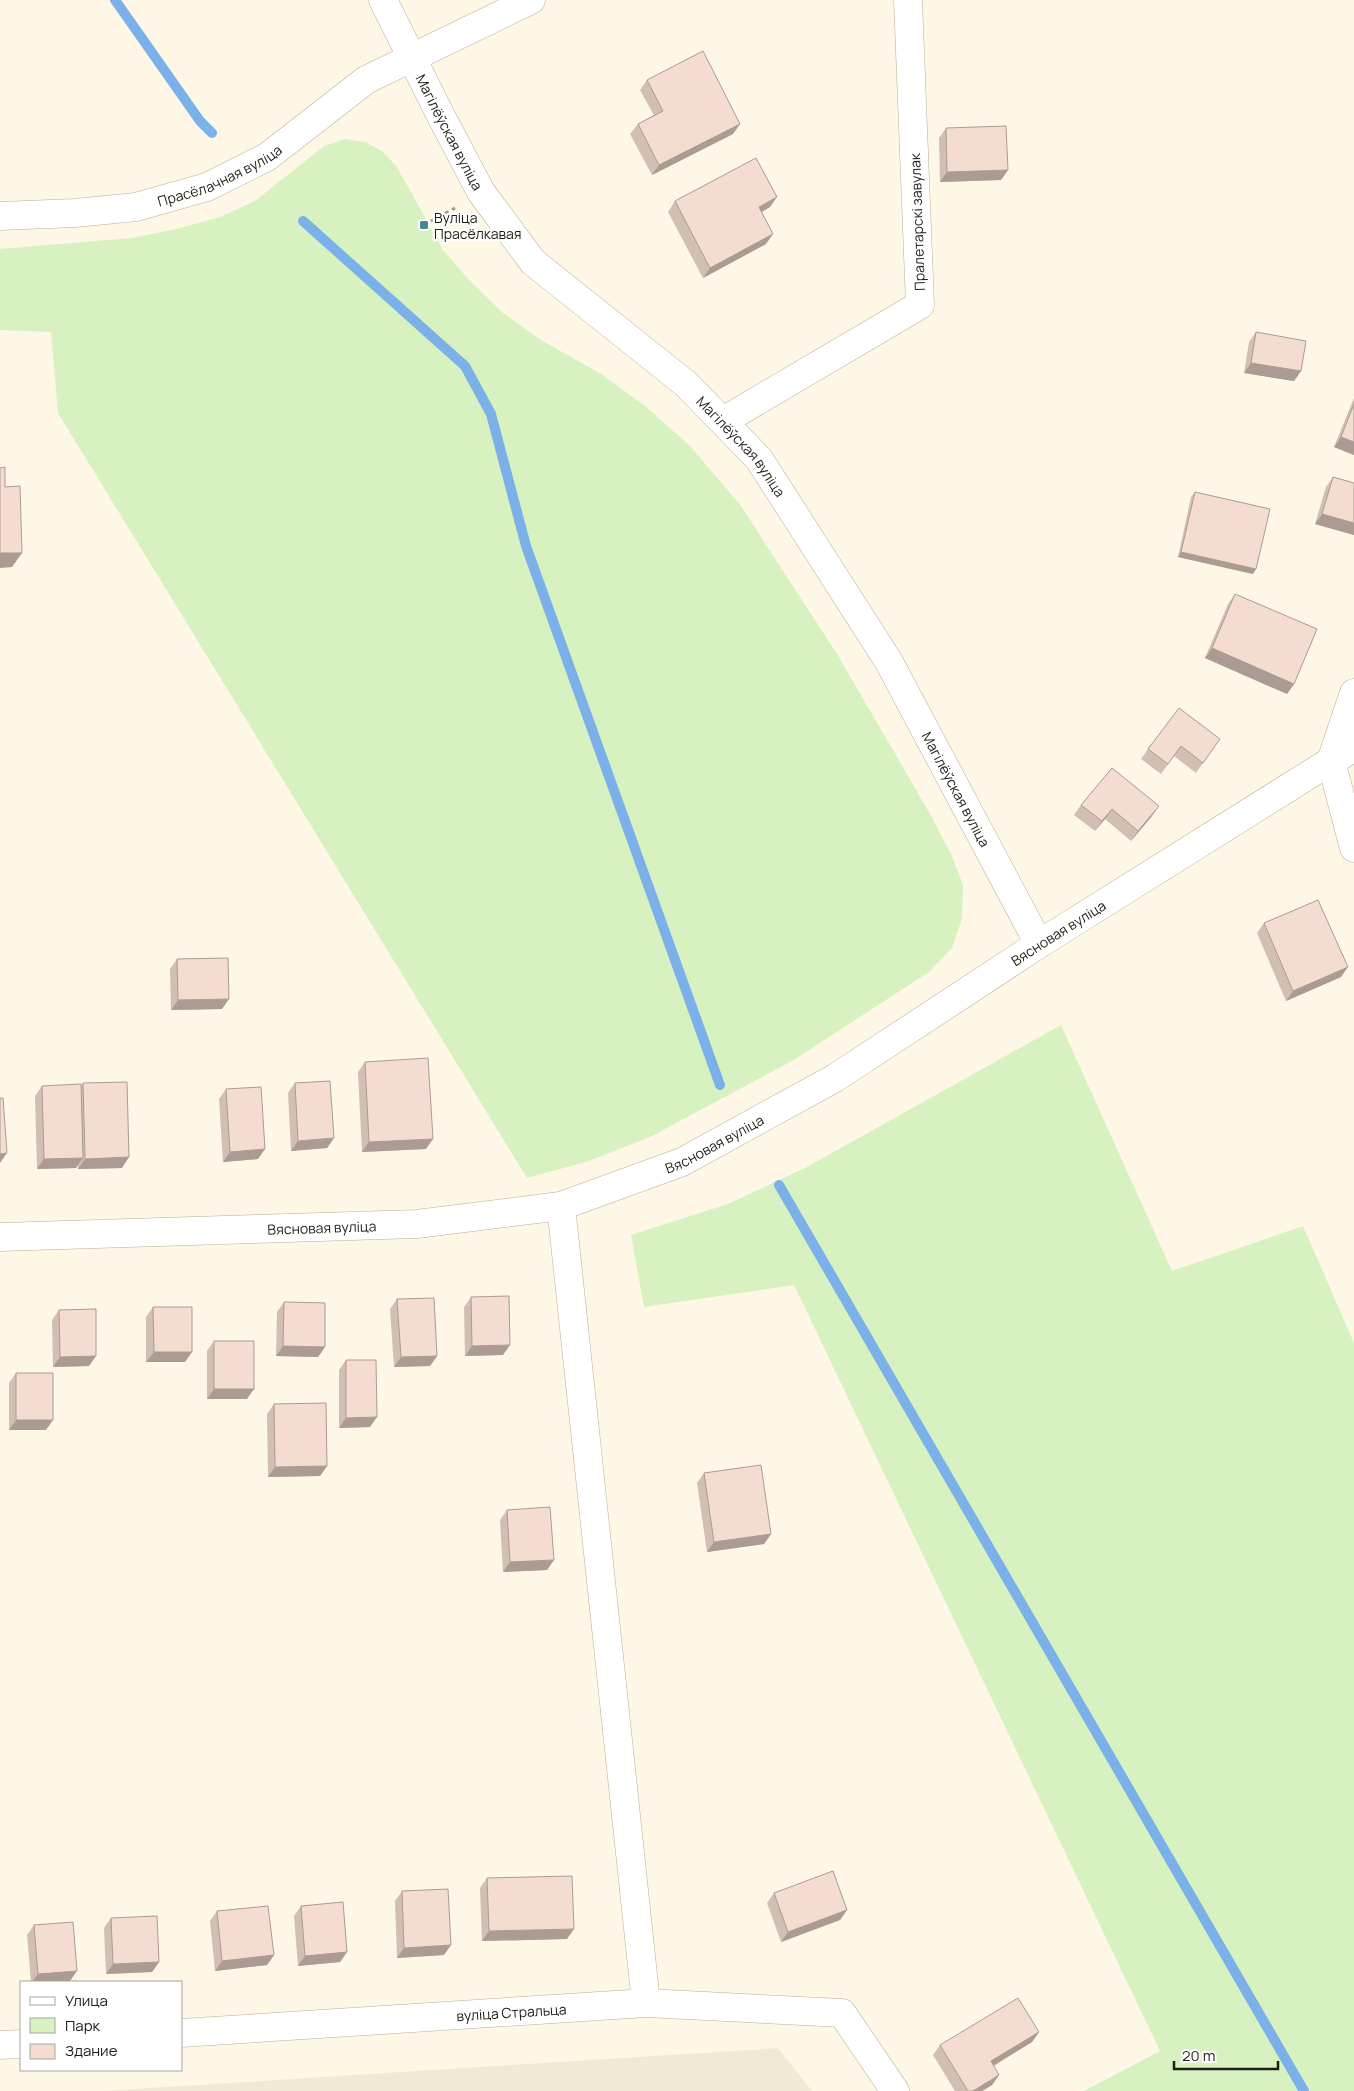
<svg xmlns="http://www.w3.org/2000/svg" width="1354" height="2091" viewBox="0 0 1354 2091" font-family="Manrope,sans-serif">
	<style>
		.education { fill: #f1e9d3 }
		.green { fill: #d7f2c0 }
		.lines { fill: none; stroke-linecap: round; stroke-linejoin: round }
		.stream { stroke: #7bb0e9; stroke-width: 10 }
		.minor-casing { stroke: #b7af9a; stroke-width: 29 }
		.path { stroke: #9c9789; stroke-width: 3; stroke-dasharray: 4 4; stroke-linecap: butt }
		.minor { stroke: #fff; stroke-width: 28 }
		.wall { fill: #d2beb3 }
		.shaded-wall { fill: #ab9b92 }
		.building { fill: #f4ddd0; stroke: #ab9b92 }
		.poi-dot { fill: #428991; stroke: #fff; stroke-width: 2 }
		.labels { text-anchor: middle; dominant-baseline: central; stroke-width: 4.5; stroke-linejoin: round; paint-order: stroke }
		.street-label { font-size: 14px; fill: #201d15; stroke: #fff }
		.poi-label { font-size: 14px; fill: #201d15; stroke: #fff; text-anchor: start }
	</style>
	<rect width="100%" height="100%" fill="#fef7e5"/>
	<path class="education" d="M778,2048L812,2091H103Z"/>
	<path class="green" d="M345,139L365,142L382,151L397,167L443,250L469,280L503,313L541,340L601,374L645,406L690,446L741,506L837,654L929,812L952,856L963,885L962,919L952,948L929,972L792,1061L650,1137L589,1161L527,1178L58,413L51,332L0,330V249L132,238L180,228L220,217L255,201L324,146Z
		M1061,1025L1172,1271L1303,1226L1354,1343V2091H1084L1160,2051L794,1285L644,1307L631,1235L728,1204L805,1168Z"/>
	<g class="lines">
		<path class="stream" d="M115,0L200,121L212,133
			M303,221L465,366L491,414L526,546L720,1085
			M779,1185L1304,2091"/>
		<defs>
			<g id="minor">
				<path id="s1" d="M383,0L441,116L481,192L533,262L686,384L759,459L889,662L1039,944"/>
				<path id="s2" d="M0,216L75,213L136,207L207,187L267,157L366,80L531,0"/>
				<path d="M723,421L920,305L908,0"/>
				<path d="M1331,761L1354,848"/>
				<path d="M1331,761L1354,693"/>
				<path d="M561,1206L646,2003"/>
				<path id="s3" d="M0,1237L417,1224L561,1206L682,1162L835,1078L1039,944L1331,761L1354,748"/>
				<path id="s4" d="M181,2033L646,2003L842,2013L895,2091"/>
				<path d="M0,2045L21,2044"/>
			</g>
		</defs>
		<use href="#minor" class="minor-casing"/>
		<path class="path" d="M424,225L455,208"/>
		<use href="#minor" class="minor"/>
	</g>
	<path class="wall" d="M647,80L733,134L652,175L630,134L638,124L654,115L640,90Z
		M946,128L1008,170L1001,180L940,182L939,138Z
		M675,201L770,207L762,212L766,244L703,278L668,212Z
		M1256,332L1301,371L1294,381L1244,373L1249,342Z
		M1354,398V455L1334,447Z
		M1333,477L1354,483V535L1315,524L1326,487Z
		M1195,492L1253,574L1178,557L1191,497Z
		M1235,594L1294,684L1287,694L1205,658L1228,604Z
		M1220,739L1196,773L1174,756L1161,774L1141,759L1148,749Z
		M1081,805L1152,816L1131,841L1105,819L1095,831L1074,815Z
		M1264,923L1341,977L1286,1001L1257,933Z
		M177,959L222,1009L171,1010L170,969Z
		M365,1062L426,1149L362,1152L358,1072Z
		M83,1083L122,1168L78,1169V1165L76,1168L37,1169L35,1096L42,1086H81Z
		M295,1083L334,1138L327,1148L291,1151L288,1093Z
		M226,1089L258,1159L223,1162L219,1099Z
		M471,1297L503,1355L465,1356L464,1307Z
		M397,1299L437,1356L430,1366L394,1367L390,1309Z
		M284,1302L325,1347L318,1357L276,1356L277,1312Z
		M153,1307L185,1362H146V1317Z
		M59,1310L89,1366L53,1367L52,1320Z
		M214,1341L247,1399H207V1351Z
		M346,1360L370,1427L339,1428V1370Z
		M16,1373L46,1430H9V1383Z
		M274,1404L327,1466L320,1476L268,1477L267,1414Z
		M704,1473L771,1534L764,1544L707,1552L697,1483Z
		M507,1510L554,1560L547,1570L503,1572L500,1520Z
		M487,1878L567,1939L482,1941L480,1888Z
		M402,1891L444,1955L397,1958L395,1901Z
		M774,1893L847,1910L840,1920L781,1942L767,1903Z
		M301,1906L347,1952L340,1962L298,1966L294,1916Z
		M217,1911L274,1955L267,1965L215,1971L210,1921Z
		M111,1918L159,1962L152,1972L106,1974L104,1928Z
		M34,1925L70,1981L53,1982H31L27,1935Z
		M1039,2032L1032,2042L994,2066L999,2075L992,2085L982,2091H955L933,2055L940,2045Z"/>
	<path class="shaded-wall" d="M740,124L733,134L652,175L659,165Z
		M1008,170L1001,180L940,182L947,172Z
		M777,197L770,207L752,217L759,207Z
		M773,234L766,244L703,278L710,268Z
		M1251,363L1301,371L1294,381L1244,373Z
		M1341,437L1354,442V455L1334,447Z
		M1322,514L1354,523V535L1315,524Z
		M1181,552L1256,569L1253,574L1178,557Z
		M0,553H22L12,567L0,568Z
		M1212,648L1294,684L1287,694L1205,658Z
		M1159,806L1152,816L1131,841L1138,831Z
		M1112,809L1105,819L1095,831L1102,821Z
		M1348,967L1341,977L1286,1001L1293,991Z
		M229,999L222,1009L171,1010L178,1000Z
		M334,1138L327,1148L291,1151L298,1141Z
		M433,1139L426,1149L362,1152L369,1142Z
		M265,1149L258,1159L223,1162L230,1152Z
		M7,1153L0,1163V1154Z
		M129,1157L122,1168L78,1169L85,1159Z
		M83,1158L76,1168L37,1169L44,1159Z
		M510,1345L503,1355L465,1356L472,1346Z
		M283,1346L325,1347L318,1357L276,1356Z
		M154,1352H192L185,1362H146Z
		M96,1356L89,1366L53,1367L60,1357Z
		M437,1356L430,1366L394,1367L401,1357Z
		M214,1389H254L247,1399H207Z
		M377,1417L370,1427L339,1428L346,1418Z
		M16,1420H53L46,1430H9Z
		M327,1466L320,1476L268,1477L275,1467Z
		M771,1534L764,1544L707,1552L714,1542Z
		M554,1560L547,1570L503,1572L510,1562Z
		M847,1910L840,1920L781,1942L788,1932Z
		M574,1929L567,1939L482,1941L489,1931Z
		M451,1945L444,1955L397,1958L404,1948Z
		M347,1952L340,1962L298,1966L305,1956Z
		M274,1955L267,1965L215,1971L222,1961Z
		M159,1962L152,1972L106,1974L113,1964Z
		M77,1971L70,1981L53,1982H32L38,1974Z
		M1039,2032L1032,2042L984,2071L991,2061Z
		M999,2075L992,2085L982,2091H973Z"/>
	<path class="building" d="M703,51L740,124L659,165L638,124L663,111L647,80Z
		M1006,126L1008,170L947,172L946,128Z
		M756,158L777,197L759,207L773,234L710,268L675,201Z
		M1256,332L1306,341L1301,371L1251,363Z
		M1354,404V442L1341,437Z
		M5,467V487L20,486L22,553H0V468Z
		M1333,477L1354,483V523L1322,514Z
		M1195,492L1270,509L1256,569L1181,552Z
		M1235,594L1317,629L1294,684L1212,648Z
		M1179,708L1220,739L1203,763L1181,746L1168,764L1148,749Z
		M1112,768L1159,806L1138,831L1112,809L1102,821L1081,805Z
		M1318,900L1348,967L1293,991L1264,923Z
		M228,958L229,999L178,1000L177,959Z
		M428,1058L433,1139L369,1142L365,1062Z
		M330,1081L334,1138L298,1141L295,1083Z
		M127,1082L129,1157L85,1159L83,1083Z
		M81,1084L83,1158L44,1159L42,1086Z
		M261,1087L265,1149L230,1152L226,1089Z
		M0,1098H3L7,1153L0,1154Z
		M509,1296L510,1345L472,1346L471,1297Z
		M434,1298L437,1356L401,1357L397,1299Z
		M284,1302L325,1303V1347L283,1346Z
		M153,1307H192V1352H154Z
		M96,1309V1356L60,1357L59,1310Z
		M214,1341H254V1389H214Z
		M346,1360H376L377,1417L346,1418Z
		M16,1373H53V1420H16Z
		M326,1403L327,1466L275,1467L274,1404Z
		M761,1465L771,1534L714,1542L704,1473Z
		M550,1507L554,1560L510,1562L507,1510Z
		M833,1871L847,1910L788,1932L774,1893Z
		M572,1876L574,1929L489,1931L487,1878Z
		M448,1889L451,1945L404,1948L402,1891Z
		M343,1902L347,1952L305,1956L301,1906Z
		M268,1906L274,1955L222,1961L217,1911Z
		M157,1916L159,1962L113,1964L111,1918Z
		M73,1922L77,1971L38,1974L34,1925Z
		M1018,1998L1039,2032L991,2061L999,2075L973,2091H968L940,2045Z"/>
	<rect class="poi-dot" x="419" y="220" width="10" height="10" rx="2.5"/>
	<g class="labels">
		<g class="street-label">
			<text stroke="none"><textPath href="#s1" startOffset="148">Магілёўская вуліца</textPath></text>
			<text stroke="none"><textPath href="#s2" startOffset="226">Прасёлачная вуліца</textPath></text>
			<text transform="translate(917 222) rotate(-92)">Пралетарскі завулак</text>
			<text stroke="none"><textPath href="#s1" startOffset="582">Магілёўская вуліца</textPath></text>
			<text stroke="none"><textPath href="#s1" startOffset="988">Магілёўская вуліца</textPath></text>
			<text stroke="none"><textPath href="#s3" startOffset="1132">Вясновая вуліца</textPath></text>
			<text stroke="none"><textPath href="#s3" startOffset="728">Вясновая вуліца</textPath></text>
			<text stroke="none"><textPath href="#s3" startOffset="322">Вясновая вуліца</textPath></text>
			<text stroke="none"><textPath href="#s4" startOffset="331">вуліца Стральца</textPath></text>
		</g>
		<g class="poi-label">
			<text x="434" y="217">Вуліца<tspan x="434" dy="16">Прасёлкавая</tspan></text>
		</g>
	</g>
	<rect x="20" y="1981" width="162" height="90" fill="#ffffff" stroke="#a6a5a1"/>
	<rect x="30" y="1997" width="25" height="8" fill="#ffffff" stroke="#a6a5a1"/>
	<text x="65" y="2006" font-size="15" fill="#201d15">Улица</text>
	<rect x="30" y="2018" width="25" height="15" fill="#d7f2c0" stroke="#a6a5a1"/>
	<text x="65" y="2031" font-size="15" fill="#201d15">Парк</text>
	<rect x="30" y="2044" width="25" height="15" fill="#f4ddd0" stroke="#a6a5a1"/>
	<text x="65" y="2056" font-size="15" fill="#201d15">Здание</text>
	<path d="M1174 2061v8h104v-8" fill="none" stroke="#201d15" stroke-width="2.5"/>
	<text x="1182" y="2061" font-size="15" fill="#201d15" stroke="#ffffff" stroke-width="4" paint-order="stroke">20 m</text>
</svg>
